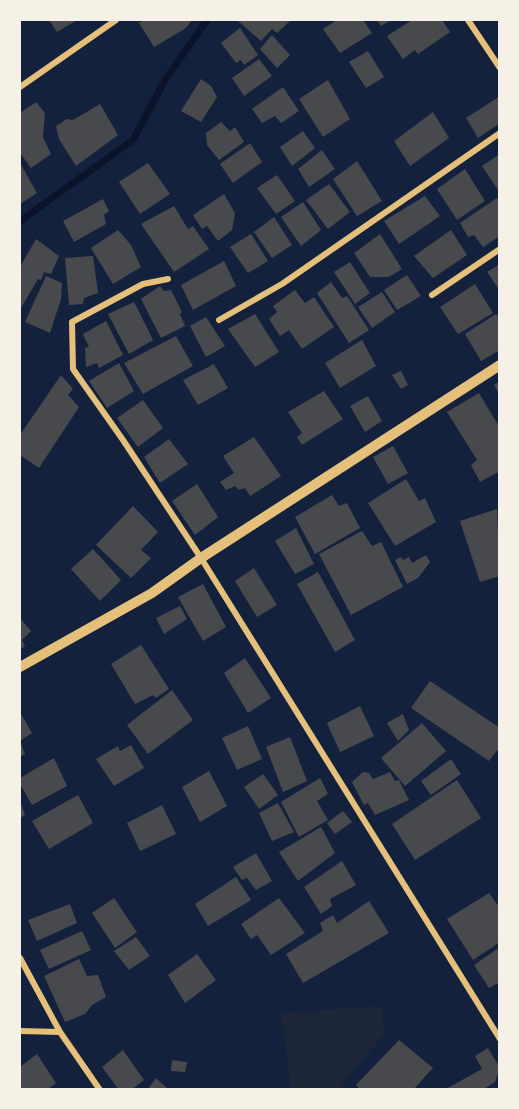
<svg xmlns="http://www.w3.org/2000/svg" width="519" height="1109" viewBox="0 0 519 1109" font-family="Raleway,sans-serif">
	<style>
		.green { fill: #1d2539 }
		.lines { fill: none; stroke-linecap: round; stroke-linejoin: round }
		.stream { stroke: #0b132b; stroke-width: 7 }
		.building { fill: #48494c }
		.minor { stroke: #e5c07b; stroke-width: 6 }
		.tertiary { stroke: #e5c07b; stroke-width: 10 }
	</style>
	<rect width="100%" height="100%" fill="#14213d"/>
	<path class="green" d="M381,1006L385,1033L339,1089H291L281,1013Z"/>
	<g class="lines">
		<path class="stream" d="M20,221L133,140L165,80L207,20"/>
	</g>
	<path class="building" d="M49,20H77L57,32Z
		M144,20H192L186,28L154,47L139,23Z
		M237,20H291L277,33L272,29L261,41Z
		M337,20H363L372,33L340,53L323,29Z
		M377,20H391L381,26Z
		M412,20H442L450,32L418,54L415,50L403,59L387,36Z
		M240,28L258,55L244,65L241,60L236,63L221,43Z
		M272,35L290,55L277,68L260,49Z
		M368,51L384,77L366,88L349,62Z
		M259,59L272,76L244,96L232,78Z
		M201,79L211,86L217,97L201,122L181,111Z
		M328,80L350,119L323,137L299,99Z
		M283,87L299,111L281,123L275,116L262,123L252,109Z
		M500,96V123L478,138L466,118Z
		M36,102L45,113L43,137L51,154L31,168L20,153V113Z
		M100,104L118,135L76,166L59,139L56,126L67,119L73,120Z
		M433,112L449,138L410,166L394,141Z
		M221,122L230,131L235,127L244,142L219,160L207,145L206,133Z
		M303,131L315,148L292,166L280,147Z
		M250,143L262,162L233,183L220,164Z
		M322,150L335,169L309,187L298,169Z
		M500,154V193L482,166Z
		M357,161L382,201L357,216L333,179Z
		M20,163L37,193L20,204Z
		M148,163L170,194L140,214L119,182Z
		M465,169L485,201L457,220L437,189Z
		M277,175L295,201L276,214L257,188Z
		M329,184L350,212L328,229L306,200Z
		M224,194L235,213L232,230L218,241L207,226L202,229L193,215Z
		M425,196L440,216L399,244L384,221Z
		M497,198L500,202V236L483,247L474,235L468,237L460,223Z
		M103,199L109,211L104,215L106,224L74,242L63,221Z
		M303,202L321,230L301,246L281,217Z
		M174,206L188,229L193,226L209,249L174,272L141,224Z
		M274,217L292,245L272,258L254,232Z
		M118,230L131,245L141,267L113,284L91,248Z
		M451,230L467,255L433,278L414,256Z
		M251,234L268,261L248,273L230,247Z
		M380,234L402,269L389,277H370L354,253Z
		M36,239L59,256L51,274L44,272L41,280L38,279L21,308L20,267Z
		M93,256L98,293L84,298L83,304L69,305L65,258Z
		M224,261L236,286L193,310L181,285Z
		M350,262L370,293L355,304L334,272Z
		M500,264V291L487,272Z
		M407,275L421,296L397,310L384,290Z
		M46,276L62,283L61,299L50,333L25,322Z
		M331,282L342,298L347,296L369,330L349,343L317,293Z
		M475,284L493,313L458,334L440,307Z
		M160,286L164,291L171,290L182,312L180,314L185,326L161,338L141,299Z
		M295,290L305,303L314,297L334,327L302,349L289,330L280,336L269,319L277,312L273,306Z
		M382,292L395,312L372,328L358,307Z
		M134,302L153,340L129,354L108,314Z
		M255,314L279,352L255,367L228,329Z
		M496,314L500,319V350L481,361L465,334Z
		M206,317L225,346L206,357L190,326Z
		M106,321L123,355L99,368L97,363L86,367L85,348L89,347L83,334Z
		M176,336L193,366L143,394L124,363Z
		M362,340L376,366L340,388L325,363Z
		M119,363L134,391L107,408L89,381Z
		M214,364L228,388L198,405L183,380Z
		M401,371L408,385L401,389L392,375Z
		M61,375L73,389L68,395L79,407L39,468L20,455V435Z
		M500,381V395L494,385Z
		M324,391L343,419L302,445L297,437L302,433L288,412Z
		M479,393L500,428V471L480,482L471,465L477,460L447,412Z
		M368,396L382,421L365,432L350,406Z
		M143,400L163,428L138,447L117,418Z
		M254,437L281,476L250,496L245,488L239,490L235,486L226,490L220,482L234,473L223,456Z
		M169,439L188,464L160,483L144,457Z
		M393,446L408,473L388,484L373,457Z
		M406,479L419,501L425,498L436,522L395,546L368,503Z
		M197,484L218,517L195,535L172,501Z
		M332,495L339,506L347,503L360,528L315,554L295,517Z
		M133,506L158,532L141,550L151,558L131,578L96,545Z
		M497,509L500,576L480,582L460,521Z
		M296,528L314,564L295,574L275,541Z
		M362,531L372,546L381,542L403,587L351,615L319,554Z
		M93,549L121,580L100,601L71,569Z
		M426,555L430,562L418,578L407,584L395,560L401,557L403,560L409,557L412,563Z
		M254,568L277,605L257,617L235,581Z
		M318,572L355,640L335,652L297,584Z
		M203,584L226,627L203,641L178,597Z
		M180,606L187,619L164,634L156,618Z
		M20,618L31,631L22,640L25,646L20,650Z
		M141,645L169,689L156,698L153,695L135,704L111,664Z
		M245,658L271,698L248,713L224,673Z
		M430,681L500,728V747L489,761L411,708Z
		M172,690L193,720L148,754L127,725Z
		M360,706L374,736L340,752L327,723Z
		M20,712L32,733L20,741L25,754L20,757Z
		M403,714L409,730L398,741L387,723Z
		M422,723L446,751L405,786L381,758Z
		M248,726L262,759L237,770L222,738Z
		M290,737L307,781L283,792L266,747Z
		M131,745L144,768L114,786L96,759L118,746L120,751Z
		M54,758L67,786L32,805L20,784V778Z
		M451,759L461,774L431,795L421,781Z
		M209,771L227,806L200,822L182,787Z
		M363,772L369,773L373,779L390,772L395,781L399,780L409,800L375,815L368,803L364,805L352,782Z
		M263,774L278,795L259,809L244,787Z
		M320,778L328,794L317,801L328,820L299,837L281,802Z
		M457,780L481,818L415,860L392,824Z
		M78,795L93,823L49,849L32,821Z
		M20,801L25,815L20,818Z
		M278,803L294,832L272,841L259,813Z
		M162,805L176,834L140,851L127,823Z
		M343,811L352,822L335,834L327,823Z
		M321,827L335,853L298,881L279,852Z
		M256,853L272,881L256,890L247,878L242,880L233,867Z
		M342,861L356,885L330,899L332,906L321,914L304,887Z
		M236,877L251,900L208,926L195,904Z
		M489,893L500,908V942L473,960L447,919Z
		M114,898L137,932L115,948L92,913Z
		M279,898L305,933L271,955L257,935L251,939L241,924Z
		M369,901L389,933L303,983L286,954L323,931L320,923L333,915L337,923Z
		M70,904L77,923L37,941L28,920Z
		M82,931L91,950L49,969L40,950Z
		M136,937L150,956L129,970L114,951Z
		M500,947V982L489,988L474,965Z
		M197,954L216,980L185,1003L168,975Z
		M79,959L87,976L98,975L106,997L92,1005L85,1014L65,1022L44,976Z
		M399,1040L433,1068L413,1090H361L356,1085Z
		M488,1048L500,1068L495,1082L482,1090H444L482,1069L475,1056Z
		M123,1050L144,1080L131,1090H119L102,1067Z
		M37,1054L56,1083L47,1090H20V1067Z
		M172,1060L187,1062L185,1072L171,1071Z
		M156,1078L169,1090H147Z"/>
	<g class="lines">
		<path class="minor" d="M468,20L500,68
			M20,87L116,20
			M168,279L143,284L72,322L73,369L123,440L201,558L500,1039
			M432,295L500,249
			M219,320L282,284L500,133
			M20,958L60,1032L100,1090
			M20,1031L60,1032"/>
		<path class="tertiary" d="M20,667L152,593L201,558L500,365"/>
	</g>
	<rect width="519" height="1109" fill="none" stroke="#f6f1e7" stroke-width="42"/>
</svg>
